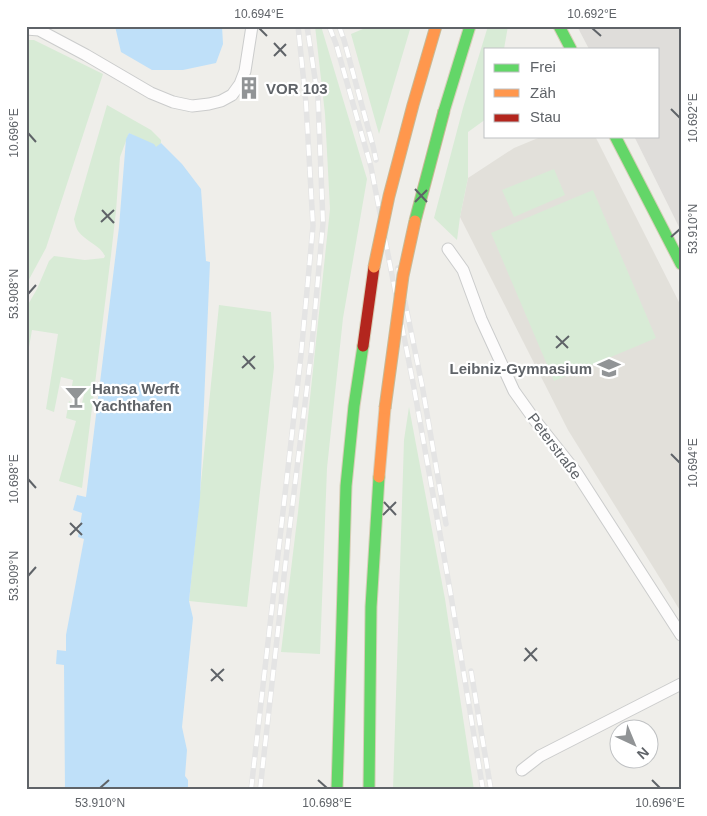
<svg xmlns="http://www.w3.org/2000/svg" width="707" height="816" viewBox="0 0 707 816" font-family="Arial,sans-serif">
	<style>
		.industrial { fill: #dfddda }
		.education { fill: #e2e0da }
		.green { fill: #d8ebd6 }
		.water { fill: #bfe0f9 }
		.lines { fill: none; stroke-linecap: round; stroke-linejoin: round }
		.street-casing { stroke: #cbcccc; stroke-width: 13 }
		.fast-casing { stroke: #d7ceb8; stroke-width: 13 }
		.slow-casing { stroke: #d7ceb8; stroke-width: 13 }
		.jam-casing { stroke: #d7ceb8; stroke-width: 13 }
		.street { stroke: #fdfcfc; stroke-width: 11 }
		.fast { stroke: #63d668; stroke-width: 11 }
		.slow { stroke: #ff974d; stroke-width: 11 }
		.jam { stroke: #b3261e; stroke-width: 11 }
		.rail-casing { stroke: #e4e4e4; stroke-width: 5.5 }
		.rail { stroke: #fff; stroke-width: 4; stroke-dasharray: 11; stroke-linecap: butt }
		.fast-bridge-casing { stroke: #c8b996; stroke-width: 13; stroke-linecap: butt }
		.slow-bridge-casing { stroke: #c8b996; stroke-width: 13; stroke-linecap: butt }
		.fast-bridge { stroke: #63d668; stroke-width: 11 }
		.slow-bridge { stroke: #ff974d; stroke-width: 11 }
		.ticks { fill: none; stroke: #5f6368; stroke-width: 2 }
		.labels { text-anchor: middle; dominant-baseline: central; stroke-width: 4.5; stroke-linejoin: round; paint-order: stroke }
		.poi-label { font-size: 15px; font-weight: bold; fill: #5f6368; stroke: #fff; text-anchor: start }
		.street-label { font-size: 15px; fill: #5f6368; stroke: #fff }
		.neatline { fill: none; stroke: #5f6368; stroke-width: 2 }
		.ticks-label { font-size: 12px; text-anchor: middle; fill: #5f6368 }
	</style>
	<rect width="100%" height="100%" fill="#efeeea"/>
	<path class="industrial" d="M577,26H681V231L634,136H658V49H589Z"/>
	<path class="education" d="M543,136H595L681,306V612L568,430L460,217L468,178L514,148Z"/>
	<path class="green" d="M315,26H321L367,179L343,318L327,468L320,654L281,652L298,512L330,209L325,114Z
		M370,26H411L379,134L351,34Z
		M488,26H508L504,49H486V119L468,132V178L460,217L457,240L434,218L463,108Z
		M26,40H34L103,74L46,248L26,285Z
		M107,105L151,130L161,140V143L156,148L129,133L120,157L116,211L111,255L82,488L59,481L76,421L66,418L69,401L74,405L82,403L84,395L78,389L71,391L73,380L61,377L54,412L46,409L58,334L32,330L26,364V308L37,289L49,261L54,256L85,260L104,258L105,256C100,245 85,241 78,231C76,228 75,223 74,219Z
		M554,169L565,195L514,217L502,190Z
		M593,190L656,338L554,381L491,233Z
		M219,305L271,312L274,367L247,607L189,601Z
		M409,407L445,599L474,790H393L404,440Z"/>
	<path class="water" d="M115,26H222L223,44L216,63L183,70H152L121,52Z
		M129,133L154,144L156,147L161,143L182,164L201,189L206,261L210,262L200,498L189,601L193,618L182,727L187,750L185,776L188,780V790H65L64,665L56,664L57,650L66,651V635L84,539L78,537L82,513L73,510L77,495L86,497L119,227L126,139Z"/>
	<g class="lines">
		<defs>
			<path id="street" d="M26,29L39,30L86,55L151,93L173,102L192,106L209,104L221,101L232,95L240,84L245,71L252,26
				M448,249L463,270L481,319L514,391L534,419L576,472L681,635
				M522,770L540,756L681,684"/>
			<path id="fast" d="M559,26L571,49
				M444,111L470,26
				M615,136L681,264
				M337,790L346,486L354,406L363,346
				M369,790L371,607L379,477"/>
			<path id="slow" d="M379,477L385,408"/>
			<path id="jam" d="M363,346L374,267"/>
		</defs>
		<use href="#street" class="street-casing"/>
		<use href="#fast" class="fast-casing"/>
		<use href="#slow" class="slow-casing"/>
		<use href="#jam" class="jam-casing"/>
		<use href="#street" class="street"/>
		<use href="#fast" class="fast"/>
		<use href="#slow" class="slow"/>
		<use href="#jam" class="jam"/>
		<defs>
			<path id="rail" d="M329,26L336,44L371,167L414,388L450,590L483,790
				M339,26L344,40L373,146L376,160
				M398,268L422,385L446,524
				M471,671L491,790
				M251,790L301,355L313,226L306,103L298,26
				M260,790L288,541L311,355L323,223L318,98L307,26"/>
		</defs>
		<use href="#rail" class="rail-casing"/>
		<use href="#rail" class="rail"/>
		<defs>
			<path id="fast-bridge" d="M415,221L444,111"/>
			<path id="slow-bridge" d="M374,267L389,196L413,105L436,26
				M385,408L403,276L415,221"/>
		</defs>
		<use href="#fast-bridge" class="fast-bridge-casing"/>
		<use href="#slow-bridge" class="slow-bridge-casing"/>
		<use href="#fast-bridge" class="fast-bridge"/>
		<use href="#slow-bridge" class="slow-bridge"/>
	</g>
	<path class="ticks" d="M259,28L267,36M592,28L601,36M274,43L286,56M274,56L286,44M671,109L680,118M28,133L36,142M415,189L427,202M415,202L427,190M102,210L114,223M101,222L114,210M671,237L680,229M28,294L36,285M556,336L568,348M556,348L569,336M243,356L255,369M242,368L255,356M671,454L680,463M28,479L36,488M384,502L396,515M383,515L396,502M70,523L82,535M70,535L82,523M28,576L36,567M525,648L537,661M524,661L537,648M211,669L223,681M211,681L224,669M318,780L327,788M652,780L660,788M100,788L109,780"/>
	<defs>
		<symbol id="building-bare" viewBox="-9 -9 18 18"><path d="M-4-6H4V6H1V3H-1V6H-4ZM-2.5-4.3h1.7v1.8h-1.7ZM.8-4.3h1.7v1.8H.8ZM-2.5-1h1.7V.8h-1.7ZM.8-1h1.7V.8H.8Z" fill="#919496" stroke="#fff" stroke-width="2.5" paint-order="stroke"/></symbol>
		<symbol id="school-bare" viewBox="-9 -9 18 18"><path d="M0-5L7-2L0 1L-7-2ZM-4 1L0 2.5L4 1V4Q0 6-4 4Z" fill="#919496" stroke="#fff" stroke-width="2.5" paint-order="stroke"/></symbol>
		<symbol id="bar-bare" viewBox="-9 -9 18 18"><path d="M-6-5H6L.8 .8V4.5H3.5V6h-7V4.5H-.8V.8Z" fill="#919496" stroke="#fff" stroke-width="2.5" paint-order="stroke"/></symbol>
	</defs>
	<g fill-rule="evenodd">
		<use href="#building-bare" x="233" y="72" width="32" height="32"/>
		<use href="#school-bare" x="593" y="352" width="32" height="32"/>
		<use href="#bar-bare" x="60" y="381" width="32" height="32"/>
	</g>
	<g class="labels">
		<g class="poi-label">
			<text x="266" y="88">VOR 103</text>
			<text x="592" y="368" text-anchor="end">Leibniz-Gymnasium</text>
			<text x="92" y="388">Hansa Werft<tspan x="92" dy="17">Yachthafen</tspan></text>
		</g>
		<g class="street-label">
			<text transform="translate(555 446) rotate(53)">Peterstraße</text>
		</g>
	</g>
	<rect width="707" height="816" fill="none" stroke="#ffffff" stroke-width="55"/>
	<rect x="484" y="48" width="175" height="90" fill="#ffffff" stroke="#bfc1c3"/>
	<rect x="494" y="64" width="25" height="8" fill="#63d668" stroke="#bfc1c3"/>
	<text x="530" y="72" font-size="15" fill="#5f6368">Frei</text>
	<rect x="494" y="89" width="25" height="8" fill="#ff974d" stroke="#bfc1c3"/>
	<text x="530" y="98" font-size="15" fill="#5f6368">Zäh</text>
	<rect x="494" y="114" width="25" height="8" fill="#b3261e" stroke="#bfc1c3"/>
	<text x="530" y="122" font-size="15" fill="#5f6368">Stau</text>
	<g transform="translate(634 744) rotate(136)"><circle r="24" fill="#ffffff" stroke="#bfc1c3"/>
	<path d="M0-4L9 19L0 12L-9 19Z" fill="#919496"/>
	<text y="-8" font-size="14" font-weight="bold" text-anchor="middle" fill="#5f6368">N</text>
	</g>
	<rect x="28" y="28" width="652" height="760" class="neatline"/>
	<g class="ticks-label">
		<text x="259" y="18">10.694°E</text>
		<text x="592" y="18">10.692°E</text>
		<text transform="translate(693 118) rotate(-90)" y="4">10.692°E</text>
		<text transform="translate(14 133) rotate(-90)" y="4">10.696°E</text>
		<text transform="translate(693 229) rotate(-90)" y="4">53.910°N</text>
		<text transform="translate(14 294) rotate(-90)" y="4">53.908°N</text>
		<text transform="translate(693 463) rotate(-90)" y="4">10.694°E</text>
		<text transform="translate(14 479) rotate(-90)" y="4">10.698°E</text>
		<text transform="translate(14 576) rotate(-90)" y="4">53.909°N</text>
		<text x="100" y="807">53.910°N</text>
		<text x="327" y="807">10.698°E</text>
		<text x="660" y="807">10.696°E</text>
	</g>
</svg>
